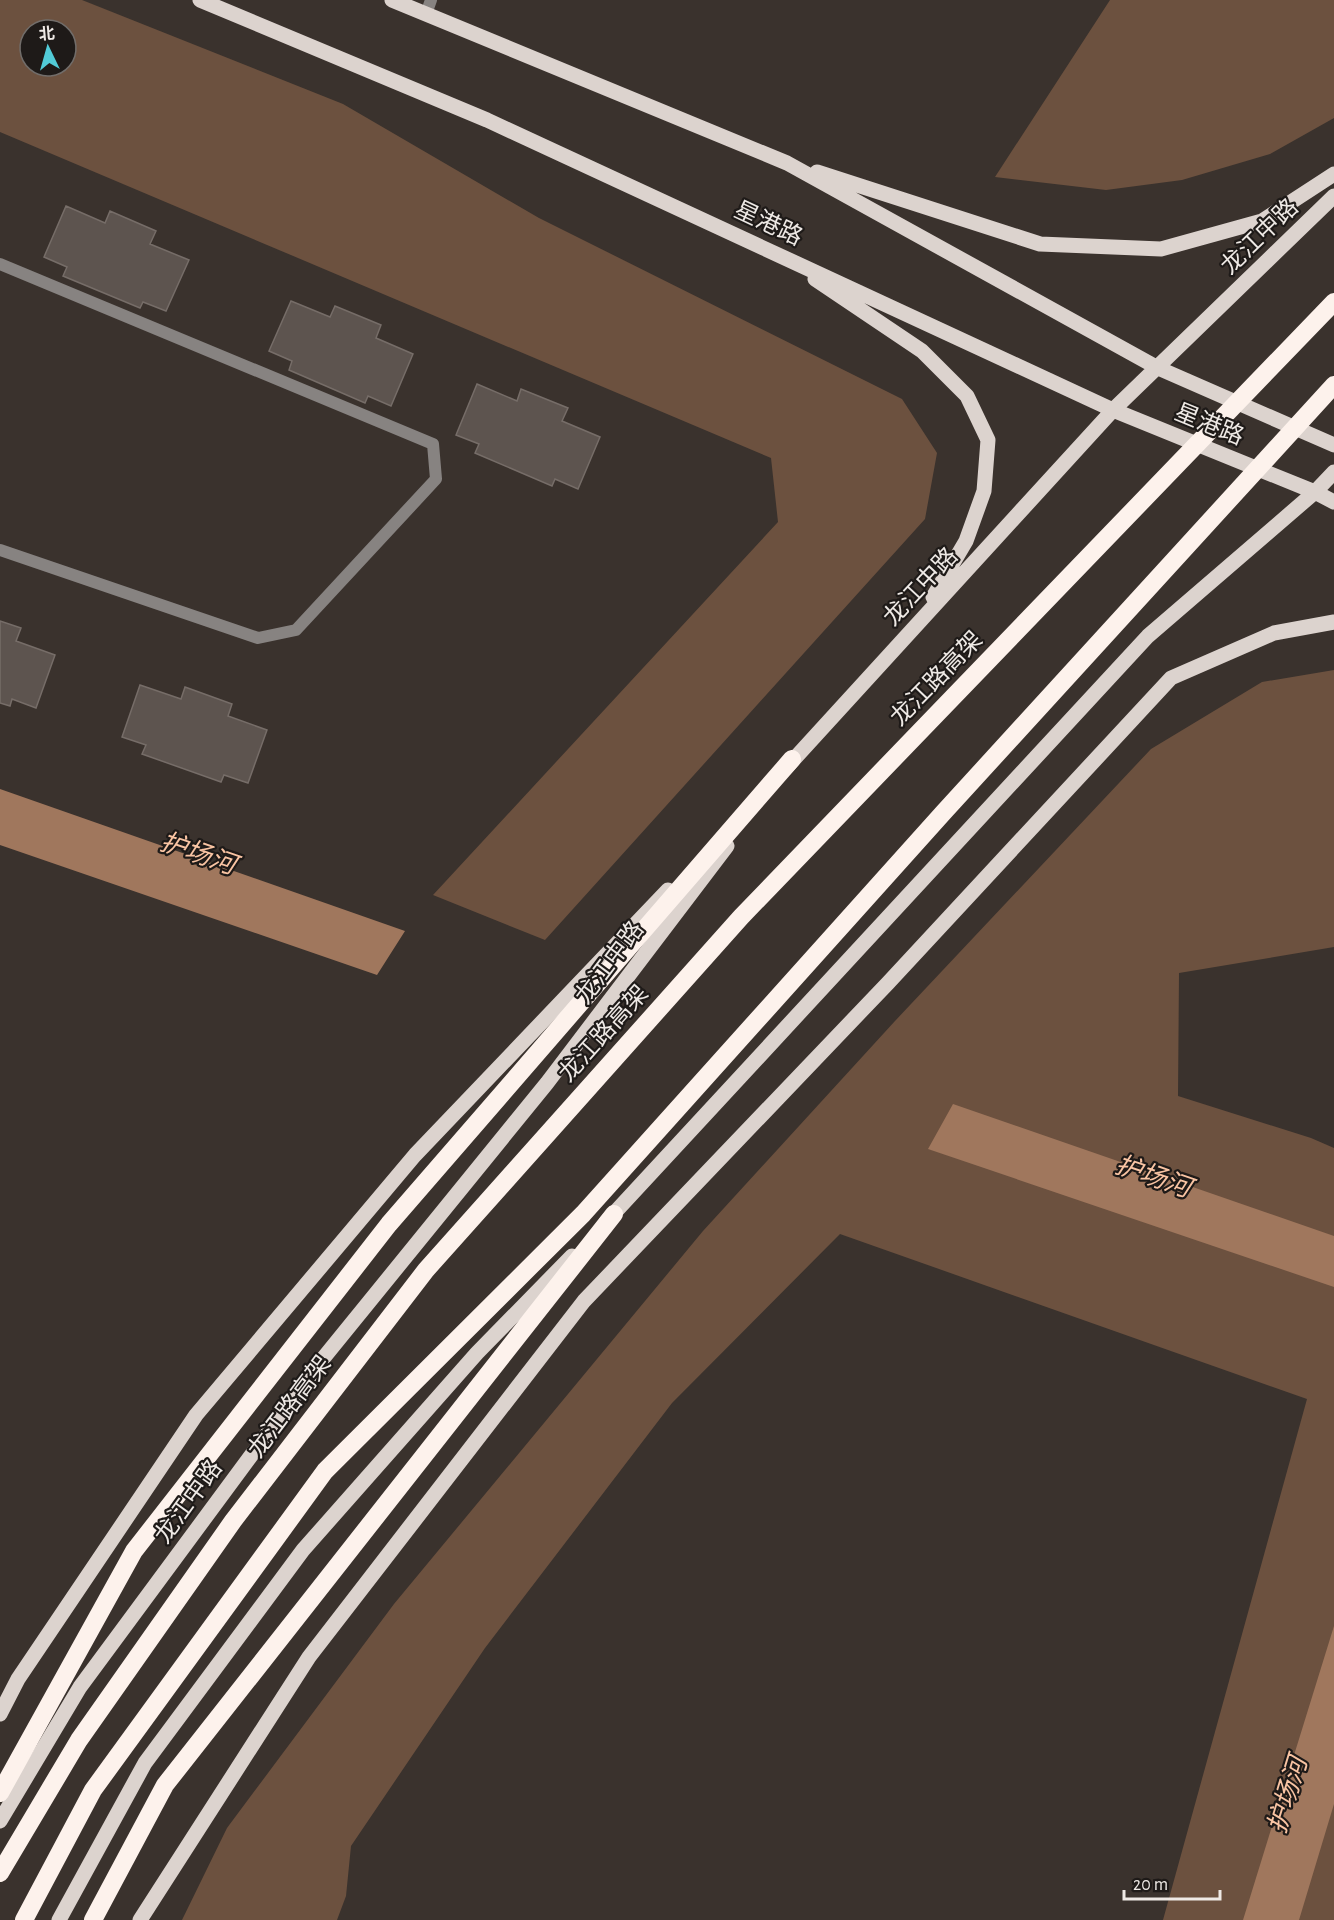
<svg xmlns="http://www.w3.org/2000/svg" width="1334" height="1920" viewBox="0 0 1334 1920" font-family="'Alegreya Sans','Noto Sans SC',sans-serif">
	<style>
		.green { fill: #6c513f; fill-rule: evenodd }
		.water { fill: #a0775d }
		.building { fill: #5d544f; stroke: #766d68; stroke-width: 1.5 }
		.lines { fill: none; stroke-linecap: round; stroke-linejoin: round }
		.lane { stroke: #878381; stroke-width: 12 }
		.primary { stroke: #dcd3ce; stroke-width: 15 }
		.highway { stroke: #fdf2ec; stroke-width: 18 }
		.labels { text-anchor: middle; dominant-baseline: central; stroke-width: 4.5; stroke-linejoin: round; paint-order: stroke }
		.street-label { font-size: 24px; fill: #eee9e5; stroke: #1e1a18 }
		.water-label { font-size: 26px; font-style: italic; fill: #f9c4a3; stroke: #1e1a18 }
	</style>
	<rect width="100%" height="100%" fill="#3a322d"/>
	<path class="green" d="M0,0H82L343,104L539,218L902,399L937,453L925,519L545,940L433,895L778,522L771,458L0,132ZM30,30H66V66H30Z
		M1110,0H1334V118L1270,154L1182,180L1106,190L995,177Z
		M1334,670V947L1179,973L1178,1096L1311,1138L1334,1148V1920H1163L1307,1399L840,1234L672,1403L485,1648L351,1846L346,1896L337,1920H182L227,1828L394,1604L703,1231L895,1021L1151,749L1262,682Z"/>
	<path class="water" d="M0,789L405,931L377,975L0,845Z
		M953,1104L1334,1236V1287L928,1149Z
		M1334,1626V1804L1299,1920H1243Z"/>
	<path class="building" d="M66,206L105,223L110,211L156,231L150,244L189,260L166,311L143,302L140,308L63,276L67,267L44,257Z
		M291,301L330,317L335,306L381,325L376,338L413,354L391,406L368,396L365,403L289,370L292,361L269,351Z
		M477,384L517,401L521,389L568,408L562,421L600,437L578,489L555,479L552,486L475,453L479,444L456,435Z
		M0,621L21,628L16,641L55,655L36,708L12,699L10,706L0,703Z
		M140,685L181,699L185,687L232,704L228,716L267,730L248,783L224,775L221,782L142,754L146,745L122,737Z"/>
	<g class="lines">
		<path class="lane" d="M426,14L431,0
			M0,264L433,444L436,479L296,630L258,638L0,550"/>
		<path class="primary" d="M200,0L487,120L1113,410L1315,492L1334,502
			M392,0L787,163L1158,368L1334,445
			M817,172L1040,244L1161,249L1262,221L1334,174
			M815,279L922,351L967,396L988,440L984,491L966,541L933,597
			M785,769L1113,410L1334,196
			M606,1222L1148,636L1315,492L1334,472
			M0,1714L18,1679L196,1415L415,1155L668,890
			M0,1821L80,1687L321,1361L547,1083L727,846
			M59,1920L145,1763L303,1550L477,1353L572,1256
			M140,1920L309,1657L584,1301L888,983L1171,678L1274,633L1334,622"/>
		<path class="highway" d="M0,1793L134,1551L389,1224L792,759
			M0,1873L79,1740L233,1521L426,1270L741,917L1334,302
			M24,1920L93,1790L325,1471L583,1214L943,813L1334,385
			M93,1920L165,1785L614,1214"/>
	</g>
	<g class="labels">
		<g class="street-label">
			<text transform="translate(768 224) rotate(25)">星港路</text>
			<text transform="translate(1260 237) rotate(-44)">龙江中路</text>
			<text transform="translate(1209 425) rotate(22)">星港路</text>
			<text transform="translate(921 587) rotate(-47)">龙江中路</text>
			<text transform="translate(937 679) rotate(-46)">龙江路高架</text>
			<text transform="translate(610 963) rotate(-53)">龙江中路</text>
			<text transform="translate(604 1034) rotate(-48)">龙江路高架</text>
			<text transform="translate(290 1407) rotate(-53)">龙江路高架</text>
			<text transform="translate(189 1502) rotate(-54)">龙江中路</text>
		</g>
		<g class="water-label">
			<text transform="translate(198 854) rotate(19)">护场河</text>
			<text transform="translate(1153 1177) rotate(19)">护场河</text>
			<text transform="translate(1288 1795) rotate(-73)">护场河</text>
		</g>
	</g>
	<g transform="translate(48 48) rotate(355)"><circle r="28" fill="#1e1a18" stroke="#716d6a" stroke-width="1.5"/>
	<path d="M0-4.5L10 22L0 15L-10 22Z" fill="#52cbd7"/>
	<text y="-9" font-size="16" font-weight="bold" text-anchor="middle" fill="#eee9e5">北</text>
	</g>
	<path d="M1124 1890v9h96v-9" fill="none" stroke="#eee9e5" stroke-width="3"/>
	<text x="1133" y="1890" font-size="18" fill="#eee9e5" stroke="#1e1a18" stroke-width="4.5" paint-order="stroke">20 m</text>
</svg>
